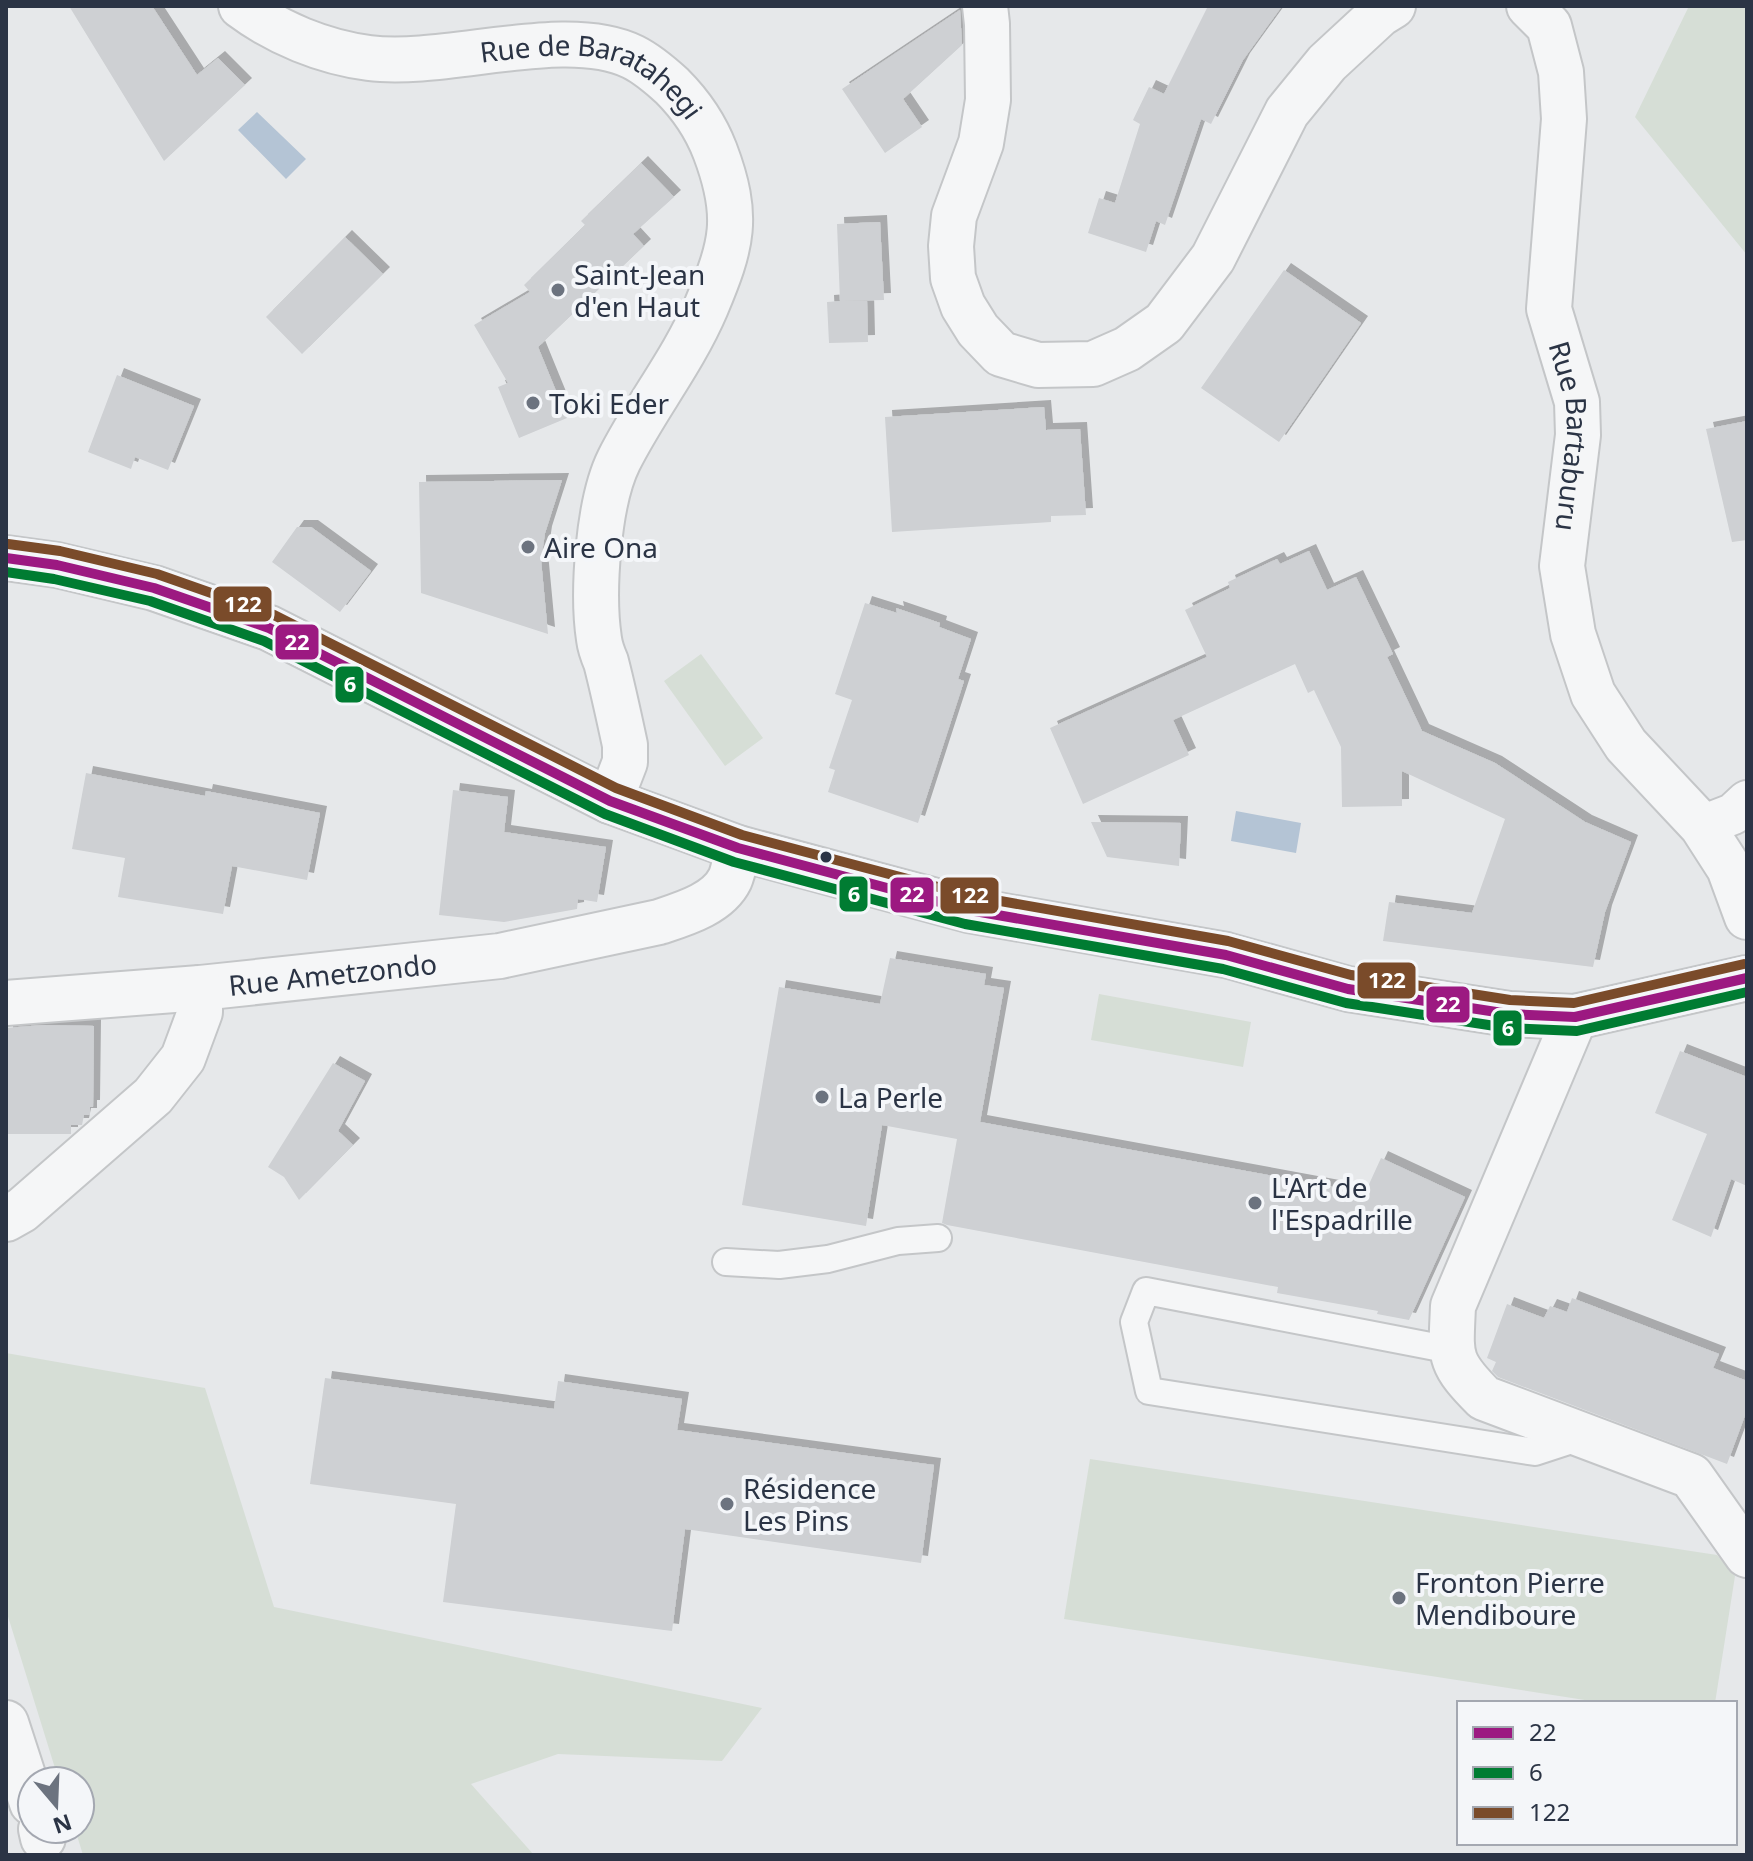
<svg xmlns="http://www.w3.org/2000/svg" width="1753" height="1861" viewBox="0 0 1753 1861" font-family="'Noto Sans',sans-serif">
	<style>
		.green { fill: #d6ded6 }
		.water { fill: #b4c4d5 }
		.building { fill: #ced0d3; filter: url(#shadow) }
		.lines { fill: none; stroke-linecap: round; stroke-linejoin: round }
		.service-casing { stroke: #c4c6c8; stroke-width: 30 }
		.pedestrian-casing { stroke: #c4c6c8; stroke-width: 44 }
		.minor-casing { stroke: #c4c6c8; stroke-width: 48 }
		.tertiary-casing { stroke: #c4c6c8; stroke-width: 48 }
		.service { stroke: #f5f6f7; stroke-width: 26 }
		.pedestrian { stroke: #f5f6f7; stroke-width: 40 }
		.minor { stroke: #f5f6f7; stroke-width: 44 }
		.tertiary { stroke: #f5f6f7; stroke-width: 44 }
		.bus-1-casing { stroke: #f4f6f9; stroke-width: 16 }
		.bus-2-casing { stroke: #f4f6f9; stroke-width: 16 }
		.bus-3-casing { stroke: #f4f6f9; stroke-width: 16 }
		.bus-1 { stroke: #9c1981; stroke-width: 10 }
		.bus-2 { stroke: #007c32; stroke-width: 10 }
		.bus-3 { stroke: #7a4b2a; stroke-width: 10 }
		.poi-dot { fill: #6c737f; stroke: #f4f6f9; stroke-width: 3 }
		.bus-dot { fill: #2b3445; stroke: #f4f6f9; stroke-width: 3 }
		.labels { text-anchor: middle; dominant-baseline: central; stroke-width: 8; stroke-linejoin: round; paint-order: stroke }
		.street-label { font-size: 28px; fill: #2b3445; stroke: #f4f6f9 }
		.poi-label { font-size: 28px; fill: #2b3445; stroke: #f4f6f9; text-anchor: start }
		.line-badge { stroke: #f4f6f9; stroke-width: 3 }
		.badge-label { font-size: 22px; text-anchor: middle; font-weight: bold; fill: #fff }
	</style>
	<defs>
		<filter id="shadow"><feDropShadow dx="7" dy="-7" stdDeviation="0" flood-color="#0004"/></filter>
	</defs>
	<rect width="100%" height="100%" fill="#e6e8ea"/>
	<path class="green" d="M1689,6H1747V255L1635,117Z
		M701,654L763,738L725,766L664,681Z
		M1099,994L1251,1022L1243,1067L1091,1040Z
		M6,1353L205,1388L274,1607L762,1708L722,1761L558,1754L471,1784L534,1855H83L75,1829H80V1781H59L6,1610Z
		M1090,1459L1717,1555L1735,1576L1715,1703H1604L1064,1619Z"/>
	<path class="water" d="M257,112L306,159L286,179L238,130Z
		M1236,811L1301,823L1296,853L1231,841Z"/>
	<path class="building" d="M69,6H152L197,75L218,58L245,85L164,161Z
		M1208,6H1282L1243,60L1211,124L1201,119L1165,225L1156,221L1146,252L1088,233L1099,198L1115,203L1140,124L1133,120L1149,87L1164,94Z
		M960,10L962,45L903,99L922,127L885,153L842,89Z
		M641,163L674,197L633,234L644,246L538,347L567,418L519,438L498,387L508,383L474,325L530,292L524,285L585,225L581,221Z
		M880,222L884,300L845,301H867L868,342L829,343L827,302L840,301L837,224Z
		M345,237L383,274L302,354L266,317Z
		M1284,270L1361,323L1279,442L1201,388Z
		M117,375L194,406L168,470L135,457L131,469L88,452Z
		M1044,407L1046,430L1080,429L1086,515L1051,516V522L892,532L885,417Z
		M1747,421V540L1732,542L1706,429Z
		M562,480L545,533L541,560L548,634L421,593L419,482Z
		M297,527H311L371,571L340,612L272,562Z
		M1309,551L1327,590L1356,577L1393,654L1387,657L1422,731L1495,763L1585,822L1631,842L1605,912L1593,967L1383,941L1389,902L1472,913L1505,819L1402,771V806L1342,807L1341,747L1314,690L1308,693L1295,664L1173,720L1189,755L1083,804L1050,728L1207,657L1185,610L1230,588L1228,582L1277,559L1280,564Z
		M865,603L897,613L896,608L940,623L939,627L971,639L958,679L964,681L918,823L828,792L835,770L829,768L852,700L835,694Z
		M86,773L205,796L206,791L320,813L307,880L232,866L223,914L118,897L125,858L72,849Z
		M453,790L508,797L504,832L606,847L597,902L578,899L577,909L504,922L439,915Z
		M1091,822L1181,823L1179,866L1107,857Z
		M890,958L986,974L984,985L1004,988L980,1122L1365,1193L1381,1158L1465,1197L1409,1320L1377,1314L1378,1311L1277,1293L1278,1287L947,1225L942,1223L957,1139L882,1125L866,1226L742,1205L779,987L880,1004Z
		M43,1025L94,1026L93,1107H90V1115H84L82,1125H71V1134H6V1028Z
		M1680,1051L1747,1077V1186L1731,1179L1711,1237L1672,1220L1707,1134L1655,1113Z
		M333,1063L365,1081L338,1131L353,1145L299,1200L284,1177L268,1167Z
		M1572,1298L1719,1354L1713,1368L1747,1381V1410L1727,1464L1498,1377L1492,1371L1496,1362L1487,1358L1507,1304L1544,1318L1550,1306L1567,1312Z
		M325,1378L554,1409L558,1381L682,1399L677,1430L934,1465L921,1563L685,1529L672,1631L443,1602L456,1504L310,1484Z"/>
	<g class="lines">
		<defs>
			<path id="service" d="M726,1262L779,1265L828,1259L898,1241L938,1238
				M1451,1350L1146,1291L1134,1322L1149,1391L1535,1452L1584,1436"/>
			<path id="pedestrian" d="M1702,826L1733,814L1747,801"/>
			<g id="minor">
				<path id="s1" d="M241,6C277,33 323,52 369,58C446,68 566,24 633,57C647,64 660,75 672,86C691,105 705,125 715,151C740,217 732,245 706,307C683,361 645,408 619,460C598,502 592,593 599,639C600,647 603,655 606,662C613,689 619,717 625,745V762L610,801"/>
				<path d="M985,6L987,24L988,100L981,143L954,216L951,246L953,278L963,306L978,330L1001,354L1038,365L1093,364L1127,349L1164,323L1213,258L1287,112L1327,63L1380,14L1393,6"/>
				<path id="s2" d="M1529,6L1549,26L1561,72L1564,119L1549,309L1577,402L1578,435L1562,566L1573,634L1593,694L1626,745L1702,826L1729,868L1747,917"/>
				<path id="s3" d="M6,1003L200,988L500,956L659,922C683,914 718,904 730,879C734,870 735,858 738,848"/>
				<path d="M1575,1017L1453,1306C1451,1356 1447,1361 1484,1398L1691,1476L1747,1555"/>
				<path d="M6,1219L22,1210L153,1096L183,1058L200,1012V988"/>
				<path d="M6,1723L32,1803"/>
				<path d="M41,1829L43,1838"/>
			</g>
			<path id="tertiary" d="M6,558L57,565L154,588L269,628L610,801L738,848L969,910L1226,955L1348,989L1509,1014L1575,1017L1747,978"/>
		</defs>
		<use href="#service" class="service-casing"/>
		<use href="#pedestrian" class="pedestrian-casing"/>
		<use href="#minor" class="minor-casing"/>
		<use href="#tertiary" class="tertiary-casing"/>
		<use href="#service" class="service"/>
		<use href="#pedestrian" class="pedestrian"/>
		<use href="#minor" class="minor"/>
		<use href="#tertiary" class="tertiary"/>
		<defs>
			<path id="bus-1" d="M6,558L57,565L154,588L269,628L610,801L738,848L969,910L1226,955L1348,989L1509,1014L1575,1017L1747,978"/>
			<path id="bus-2" d="M6,572L54,579L150,601L264,641L605,814L734,862L965,924L1223,969L1346,1003L1508,1028L1577,1031L1747,992"/>
			<path id="bus-3" d="M8,544L60,551L157,574L274,615L616,788L742,835L972,896L1228,941L1351,975L1510,1000L1574,1003L1744,964"/>
		</defs>
		<use href="#bus-1" class="bus-1-casing"/>
		<use href="#bus-2" class="bus-2-casing"/>
		<use href="#bus-3" class="bus-3-casing"/>
		<use href="#bus-1" class="bus-1"/>
		<use href="#bus-2" class="bus-2"/>
		<use href="#bus-3" class="bus-3"/>
	</g>
	<g class="poi-dot">
		<circle cx="558" cy="290" r="8"/>
		<circle cx="533" cy="403" r="8"/>
		<circle cx="528" cy="547" r="8"/>
		<circle cx="822" cy="1097" r="8"/>
		<circle cx="1255" cy="1203" r="8"/>
		<circle cx="727" cy="1504" r="8"/>
		<circle cx="1399" cy="1598" r="8"/>
	</g>
	<circle class="bus-dot" cx="826" cy="857" r="7"/>
	<g class="labels">
		<g class="street-label">
			<text stroke="none"><textPath href="#s1" startOffset="372">Rue de Baratahegi</textPath></text>
			<text stroke="none"><textPath href="#s2" startOffset="444">Rue Bartaburu</textPath></text>
			<text stroke="none"><textPath href="#s3" startOffset="328">Rue Ametzondo</textPath></text>
		</g>
		<g class="poi-label">
			<text x="574" y="274">Saint-Jean<tspan x="574" dy="32">d'en Haut</tspan></text>
			<text x="549" y="403">Toki Eder</text>
			<text x="544" y="547">Aire Ona</text>
			<text x="838" y="1097">La Perle</text>
			<text x="1271" y="1187">L'Art de<tspan x="1271" dy="32">l'Espadrille</tspan></text>
			<text x="743" y="1488">Résidence<tspan x="743" dy="32">Les Pins</tspan></text>
			<text x="1415" y="1582">Fronton Pierre<tspan x="1415" dy="32">Mendiboure</tspan></text>
		</g>
	</g>
	<g class="line-badge">
		<rect x="212" y="585" width="61" height="38" rx="8" fill="#7a4b2a"/>
		<rect x="274" y="623" width="46" height="38" rx="8" fill="#9c1981"/>
		<rect x="334" y="665" width="31" height="39" rx="8" fill="#007c32"/>
		<rect x="838" y="875" width="31" height="38" rx="8" fill="#007c32"/>
		<rect x="889" y="876" width="46" height="38" rx="8" fill="#9c1981"/>
		<rect x="939" y="876" width="61" height="39" rx="8" fill="#7a4b2a"/>
		<rect x="1356" y="961" width="61" height="39" rx="8" fill="#7a4b2a"/>
		<rect x="1425" y="985" width="46" height="39" rx="8" fill="#9c1981"/>
		<rect x="1492" y="1009" width="31" height="38" rx="8" fill="#007c32"/>
	</g>
	<g class="badge-label">
		<text x="243" y="612">122</text>
		<text x="297" y="650">22</text>
		<text x="350" y="692">6</text>
		<text x="854" y="902">6</text>
		<text x="912" y="902">22</text>
		<text x="970" y="903">122</text>
		<text x="1387" y="988">122</text>
		<text x="1448" y="1012">22</text>
		<text x="1508" y="1036">6</text>
	</g>
	<rect width="1753" height="1861" fill="none" stroke="#2b3445" stroke-width="16"/>
	<rect x="1457" y="1701" width="280" height="144" fill="#f4f6f9" stroke="#a4a8b1" stroke-width="2"/>
	<rect x="1473" y="1727" width="40" height="12" fill="#9c1981" stroke="#a4a8b1" stroke-width="2"/>
	<text x="1529" y="1741" font-size="24" fill="#2b3445">22</text>
	<rect x="1473" y="1767" width="40" height="12" fill="#007c32" stroke="#a4a8b1" stroke-width="2"/>
	<text x="1529" y="1781" font-size="24" fill="#2b3445">6</text>
	<rect x="1473" y="1807" width="40" height="12" fill="#7a4b2a" stroke="#a4a8b1" stroke-width="2"/>
	<text x="1529" y="1821" font-size="24" fill="#2b3445">122</text>
	<g transform="translate(56 1805) rotate(161)"><circle r="38" fill="#f4f6f9" stroke="#a4a8b1" stroke-width="2"/>
	<path d="M0-6L14 30L0 20L-14 30Z" fill="#6c737f"/>
	<text y="-12" font-size="22" font-weight="bold" text-anchor="middle" fill="#2b3445">N</text>
	</g>
</svg>
